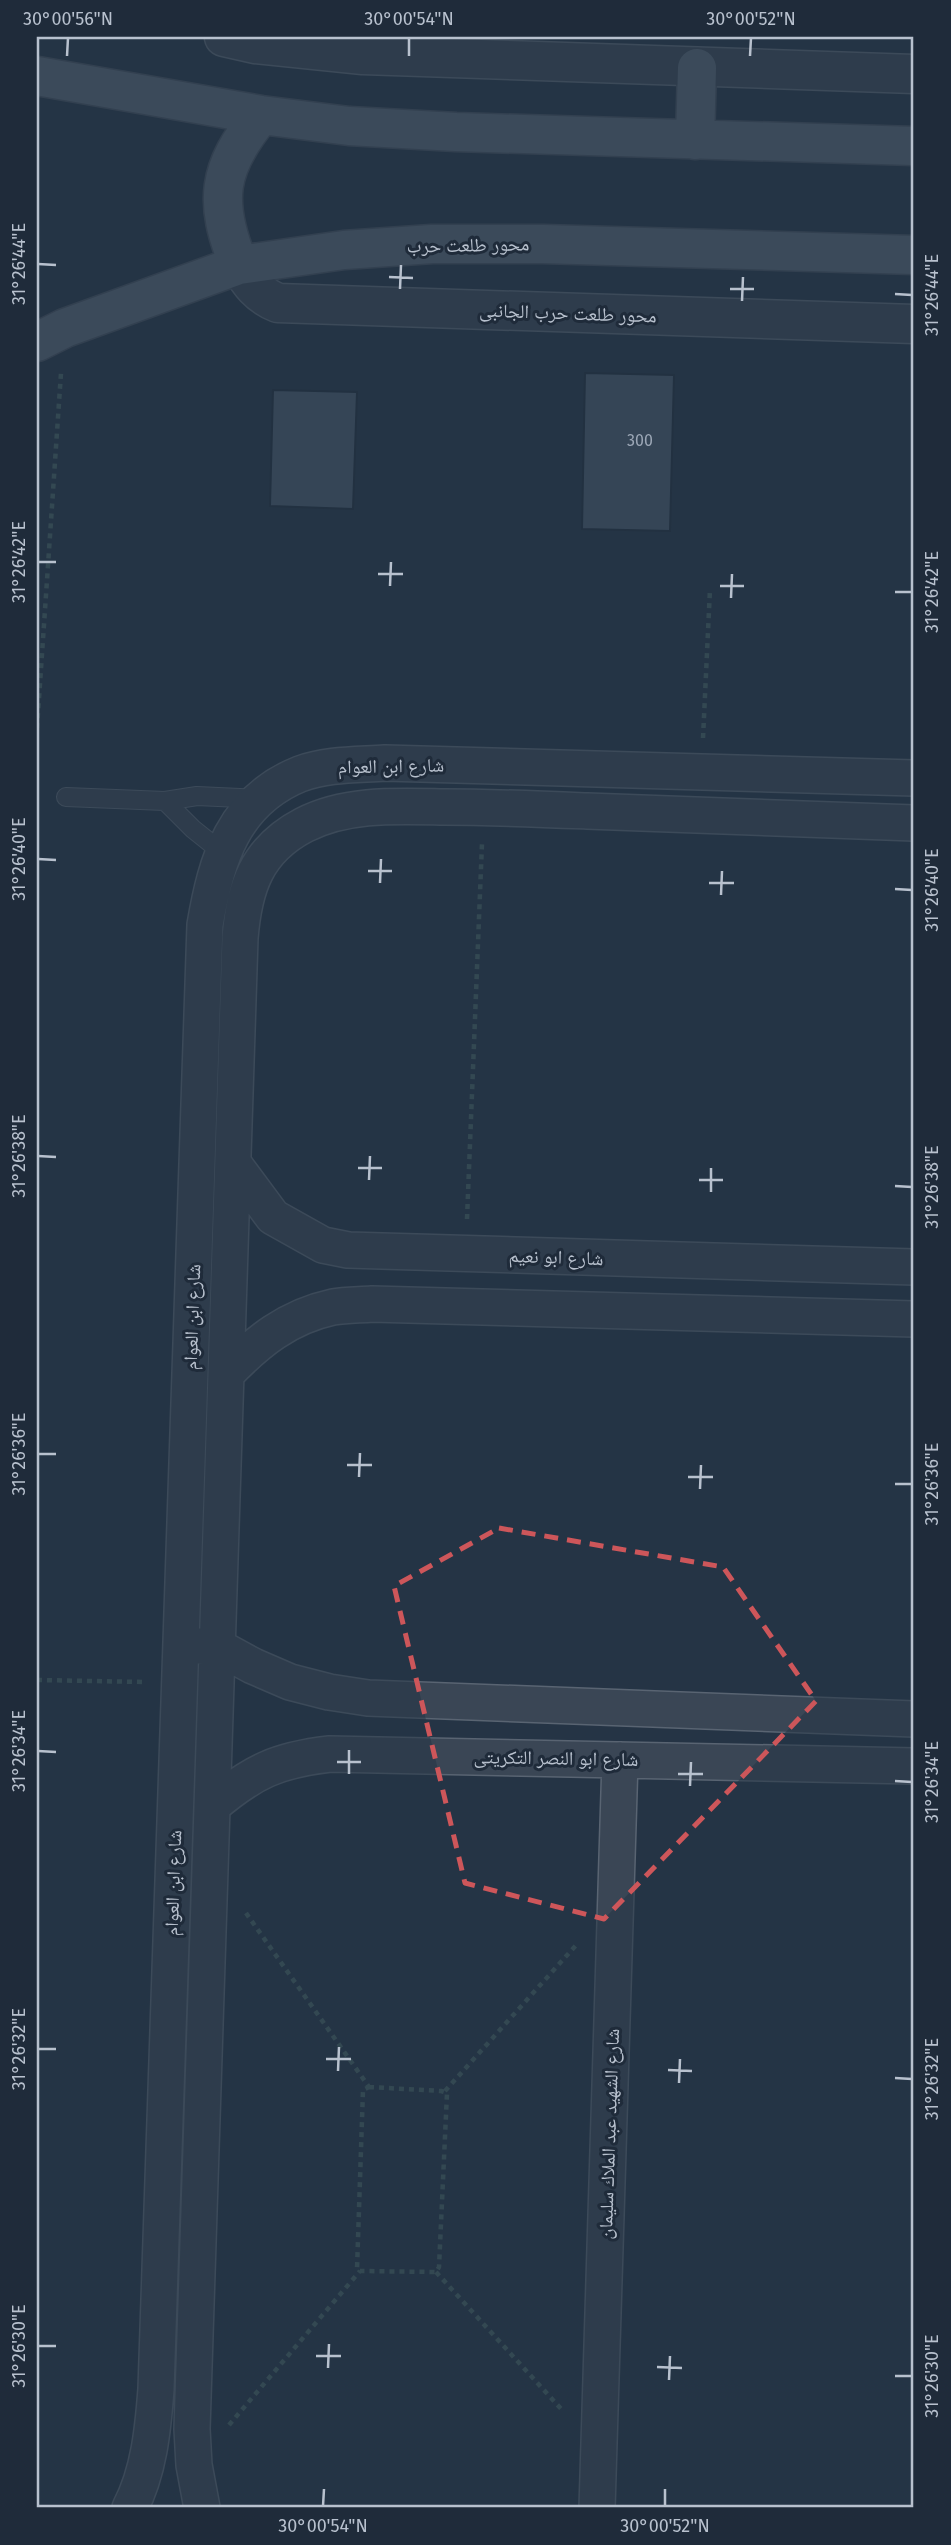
<svg xmlns="http://www.w3.org/2000/svg" width="951" height="2545" viewBox="0 0 951 2545" font-family="'Fira Sans','Noto Naskh Arabic',sans-serif">
	<style>
		.building { fill: #495a6c; stroke: #212d3c; stroke-width: 2 }
		.lines { fill: none; stroke-linecap: round; stroke-linejoin: round }
		.service-casing { stroke: #596472; stroke-width: 20 }
		.minor-casing { stroke: #596472; stroke-width: 38 }
		.tertiary-casing { stroke: #596472; stroke-width: 41 }
		.primary-casing { stroke: #444f5e; stroke-width: 41 }
		.path { stroke: #466162; stroke-width: 4.5; stroke-dasharray: 5 5; stroke-linecap: butt }
		.service { stroke: #3a4655; stroke-width: 18 }
		.minor { stroke: #3a4655; stroke-width: 35 }
		.tertiary { stroke: #3a4655; stroke-width: 38 }
		.primary { stroke: #586574; stroke-width: 38 }
		.marked { fill: none; stroke: #cd565a; stroke-width: 5; stroke-dasharray: 14 9; stroke-linejoin: round }
		.ticks { fill: none; stroke: #b8c1ce; stroke-width: 2.5 }
		.labels { text-anchor: middle; dominant-baseline: central; stroke-width: 6; stroke-linejoin: round; paint-order: stroke }
		.number-label { font-size: 16px; fill: #9ca7b6 }
		.street-label { font-size: 19px; fill: #b8c1ce; stroke: #1f2b3a }
		.neatline { fill: none; stroke: #b8c1ce; stroke-width: 2.5 }
		.ticks-label { font-size: 18px; text-anchor: middle; fill: #b8c1ce }
	</style>
	<rect width="100%" height="100%" fill="#253445"/>
	<path class="building" d="M585,373L674,375L670,531L582,529Z
		M273,390L357,392L353,509L270,506Z"/>
	<g class="lines">
		<defs>
			<path id="service" d="M66,797L165,801L197,796L260,799
				M165,801L193,829L223,853"/>
			<path id="minor" d="M233,1163L273,1217L323,1245L348,1250L914,1267
				M226,1374C257,1342 287,1317 333,1307C345,1305 359,1305 372,1304L914,1319
				M200,1646L218,1647L253,1666L290,1682L329,1692L368,1698L914,1719
				M212,1806C252,1772 277,1760 330,1754L914,1766
				M130,2508C149,2472 153,2429 156,2389L205,925C216,860 233,801 300,774C327,764 357,765 385,763L914,778
				M202,2508L194,2465L192,2429L240,938C244,888 256,850 304,825C346,803 398,806 444,807C492,807 539,809 587,811C696,815 805,819 914,823
				M597,2508L620,1760"/>
			<path id="tertiary" d="M224,37L255,44L363,55L914,74
				M239,265C250,283 258,295 278,303L914,324"/>
			<path id="primary" d="M37,76L261,115L349,126L456,132L914,146
				M695,140L697,68
				M239,265C213,202 217,168 261,115
				M37,342L65,328L239,265L344,250L432,244H543L914,255"/>
		</defs>
		<use href="#service" class="service-casing"/>
		<use href="#minor" class="minor-casing"/>
		<use href="#tertiary" class="tertiary-casing"/>
		<use href="#primary" class="primary-casing"/>
		<path class="path" d="M37,728L61,373
			M703,738L710,589
			M467,1219L482,843
			M37,1680L144,1682
			M246,1913L369,2087
			M369,2087L441,2091L447,2093L439,2267L436,2272L360,2271L357,2269L363,2090Z
			M445,2091L578,1943
			M436,2272L563,2411
			M229,2425L360,2271"/>
		<use href="#service" class="service"/>
		<use href="#minor" class="minor"/>
		<use href="#tertiary" class="tertiary"/>
		<use href="#primary" class="primary"/>
	</g>
	<path d="M0 0H951V2545H0ZM499,1528L723,1567L816,1701L604,1919L465,1883L394,1586Z" fill="#253445" fill-opacity=".55" fill-rule="evenodd"/>
	<path class="marked" d="M499,1528L723,1567L816,1701L604,1919L465,1883L394,1586Z"/>
	<path class="ticks" d="M67,56L68,38M409,56V38M750,56L751,38M38,264L56,265M389,277L413,278M400,289L401,265M730,289H754M895,294L912,295M742,301L743,277M38,562H56M378,574H403M390,586L391,562M720,586H744M895,592H912M731,598L732,574M38,859L56,860M368,871H392M380,883L381,859M709,883H734M895,889L912,890M721,895L722,871M38,1156L56,1157M358,1168H382M369,1180L370,1156M699,1180H723M895,1186L912,1187M711,1192V1168M38,1454H56M347,1465H372M359,1477L360,1453M688,1477H713M895,1484H912M700,1489L701,1465M38,1751L56,1752M337,1762H361M349,1774V1750M678,1774H703M895,1781L912,1782M690,1786L691,1762M38,2049H56M326,2059H351M668,2070L692,2071M338,2071L339,2047M895,2078L912,2079M679,2083L680,2059M38,2346H56M316,2356H341M657,2367L682,2368M328,2368L329,2344M895,2376H912M669,2380L670,2356M323,2506L324,2489M665,2506V2489"/>
	<g class="labels">
		<g class="number-label">
			<text x="640" y="440">300</text>
		</g>
		<g class="street-label">
			<text transform="translate(468 245) rotate(-1)">محور طلعت حرب</text>
			<text transform="translate(568 313) rotate(2)">محور طلعت حرب الجانبى</text>
			<text transform="translate(391 766) rotate(-1)">شارع ابن العوام</text>
			<text transform="translate(556 1257) rotate(2)">شارع ابو نعيم</text>
			<text transform="translate(192 1317) rotate(-88)">شارع ابن العوام</text>
			<text transform="translate(556 1758) rotate(1)">شارع ابو النصر التكريتى</text>
			<text transform="translate(173 1883) rotate(-88)">شارع ابن العوام</text>
			<text transform="translate(609 2134) rotate(-88)">شارع الشهيد عبد الملاك سليمان</text>
		</g>
	</g>
	<rect width="951" height="2545" fill="none" stroke="#1f2b3a" stroke-width="77"/>
	<rect x="38" y="38" width="874" height="2468" class="neatline"/>
	<g class="ticks-label">
		<text x="68" y="25">30°00'56"N</text>
		<text x="409" y="25">30°00'54"N</text>
		<text x="751" y="25">30°00'52"N</text>
		<text transform="translate(19 264) rotate(-90)" y="6">31°26'44"E</text>
		<text transform="translate(932 295) rotate(-90)" y="6">31°26'44"E</text>
		<text transform="translate(19 562) rotate(-90)" y="6">31°26'42"E</text>
		<text transform="translate(932 592) rotate(-90)" y="6">31°26'42"E</text>
		<text transform="translate(19 859) rotate(-90)" y="6">31°26'40"E</text>
		<text transform="translate(932 890) rotate(-90)" y="6">31°26'40"E</text>
		<text transform="translate(19 1156) rotate(-90)" y="6">31°26'38"E</text>
		<text transform="translate(932 1187) rotate(-90)" y="6">31°26'38"E</text>
		<text transform="translate(19 1454) rotate(-90)" y="6">31°26'36"E</text>
		<text transform="translate(932 1484) rotate(-90)" y="6">31°26'36"E</text>
		<text transform="translate(19 1751) rotate(-90)" y="6">31°26'34"E</text>
		<text transform="translate(932 1782) rotate(-90)" y="6">31°26'34"E</text>
		<text transform="translate(19 2049) rotate(-90)" y="6">31°26'32"E</text>
		<text transform="translate(932 2079) rotate(-90)" y="6">31°26'32"E</text>
		<text transform="translate(19 2346) rotate(-90)" y="6">31°26'30"E</text>
		<text transform="translate(932 2376) rotate(-90)" y="6">31°26'30"E</text>
		<text x="323" y="2532">30°00'54"N</text>
		<text x="665" y="2532">30°00'52"N</text>
	</g>
</svg>
